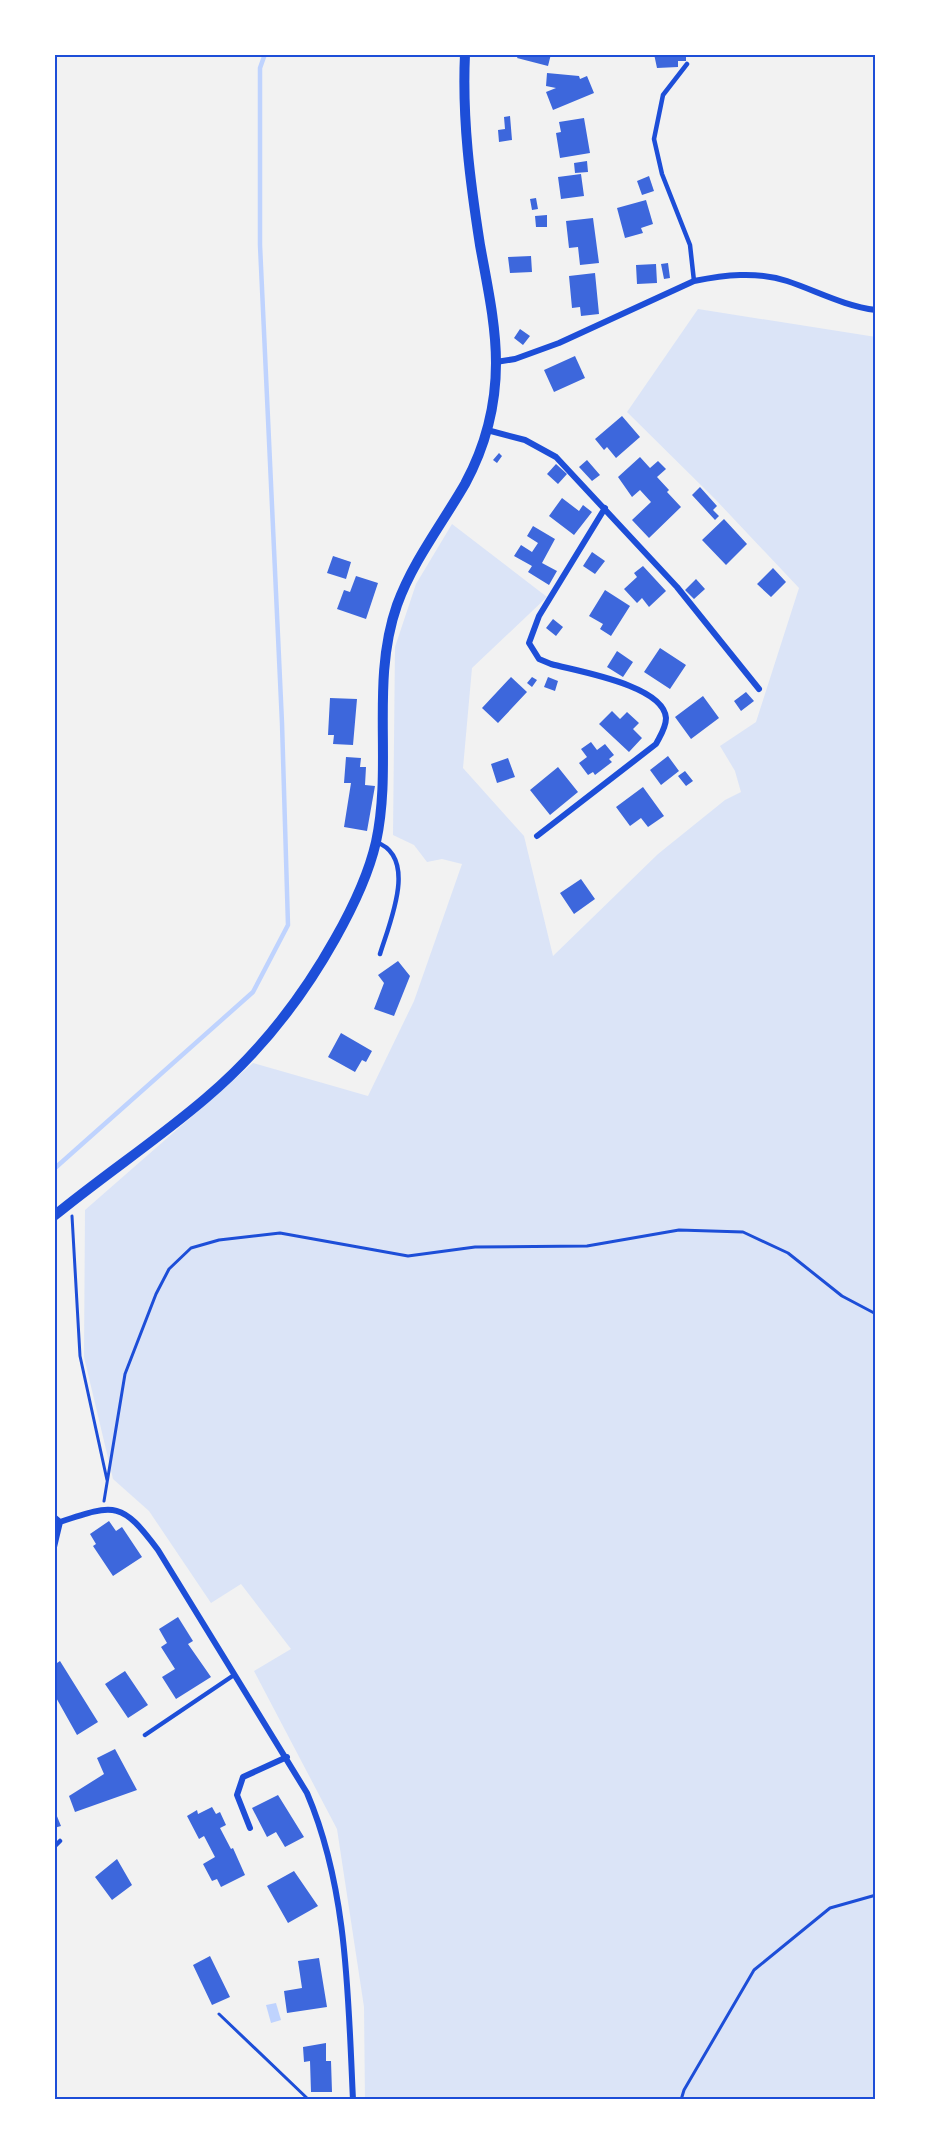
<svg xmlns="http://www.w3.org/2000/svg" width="930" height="2154" viewBox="0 0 930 2154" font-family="'Work Sans',sans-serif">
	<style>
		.green { fill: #dbe4f7 }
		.water { fill: #bfd3fe }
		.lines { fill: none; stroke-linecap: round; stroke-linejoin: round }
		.stream { stroke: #bfd3fe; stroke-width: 4.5 }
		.building { fill: #3d67dc }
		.path { stroke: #1d4ed8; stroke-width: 3 }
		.service { stroke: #1d4ed8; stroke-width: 4.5 }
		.minor { stroke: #1d4ed8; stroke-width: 6 }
		.tertiary { stroke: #1d4ed8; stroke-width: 10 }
		.neatline { fill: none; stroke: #1d4ed8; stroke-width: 2 }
	</style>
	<rect width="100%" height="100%" fill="#f2f2f2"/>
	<path class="green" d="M698,309L876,337V2100H365L364,2007L337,1829L254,1671L291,1649L241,1584L211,1603L149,1511L113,1479L84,1357L85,1210L253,1063L368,1096L414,1001L462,864L442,859L427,862L414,845L393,835L395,647L416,584L452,524L547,597L472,668L463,768L524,836L553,956L658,854L725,800L741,792L735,771L720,746L756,722L799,588L715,499L627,412Z"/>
	<path class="water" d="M276,2003L281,2020L271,2023L266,2005Z"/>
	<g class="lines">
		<path class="stream" d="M54,1169L253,992L288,925L282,723L260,245V68L265,54"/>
	</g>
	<path class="building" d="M519,54H551L548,66L517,58Z
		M654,54H686V61H678V67L657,68Z
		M547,73L579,76L580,79L587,76L594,93L553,110L546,92L556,88L546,86Z
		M510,116L512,140L499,142L498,130L505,129L504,117Z
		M584,118L590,153L560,158L556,133L561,132L559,122Z
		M587,161L588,172L575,173L574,163Z
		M581,174L584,196L561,199L558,177Z
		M649,176L654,191L642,195L637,181Z
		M536,198L538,209L532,210L530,199Z
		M646,200L653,224L641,228L643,233L625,238L617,208Z
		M547,215V227H536L535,216Z
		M593,218L599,263L580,265L578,247L569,248L566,221Z
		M531,256L532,272L510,273L508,257Z
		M668,263L670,278L664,279L661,264Z
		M656,264L657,283L637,284L636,265Z
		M595,273L599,314L581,316L580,307L572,308L569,276Z
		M520,329L530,336L523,345L514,338Z
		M575,356L585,378L554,392L544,370Z
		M622,416L640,437L616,458L607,447L604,450L595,439Z
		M499,453L502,456L497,463L493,460Z
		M640,457L650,468L658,461L666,469L657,477L669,490L667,492L681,507L649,538L632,520L651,502L640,490L632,497L618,477Z
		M587,460L600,475L592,481L579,467Z
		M556,464L567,474L558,484L547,474Z
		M700,487L717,506L713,510L719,516L715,520L692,495Z
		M562,498L579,511L583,505L592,512L574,535L549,516Z
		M724,519L747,544L726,565L702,540Z
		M533,526L555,539L542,563L557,571L549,585L528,572L532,566L514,556L521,545L532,552L538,543L527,536Z
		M592,552L605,561L595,574L583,566Z
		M333,556L351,562L346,579L327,573Z
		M643,566L666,591L649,607L642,598L637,603L624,589L637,577L634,573Z
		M773,568L786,582L771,597L757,584Z
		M356,576L378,583L366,619L337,609L344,590L350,592Z
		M696,579L705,589L694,599L685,590Z
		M605,590L630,606L611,636L600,629L603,624L589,616Z
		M553,619L563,627L556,636L546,628Z
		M660,648L686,665L670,689L644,672Z
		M617,651L633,662L623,677L607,667Z
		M511,677L527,692L498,723L482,708Z
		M532,677L537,680L532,687L527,683Z
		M548,677L558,681L555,691L544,687Z
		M746,692L754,701L741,711L734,701Z
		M703,696L719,718L691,739L675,717Z
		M330,698L357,699L353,745L333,744L334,735H328Z
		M612,711L620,719L627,712L639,723L633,729L642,738L629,752L599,724Z
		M591,742L597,750L605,744L614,755L609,759L612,762L595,775L593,772L588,775L579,763L587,757L581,749Z
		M668,756L679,771L661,785L650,770Z
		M346,757L361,758L360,767H366L365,785L375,786L367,831L344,827L351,783H344Z
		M508,758L515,777L497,783L491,764Z
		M558,767L578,792L550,815L530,790Z
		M685,771L693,781L686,786L678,776Z
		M643,787L664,816L648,827L641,818L630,826L616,807Z
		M581,879L595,899L574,914L560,893Z
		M398,961L410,976L394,1016L374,1009L384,983L378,975Z
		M341,1033L372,1051L366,1062L362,1060L355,1072L328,1057Z
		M109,1521L116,1531L122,1527L142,1557L113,1576L93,1546L96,1544L90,1534Z
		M178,1617L193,1641L188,1644L211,1677L176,1699L162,1677L175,1669L161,1647L167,1643L159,1629Z
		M60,1661L98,1722L77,1735L54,1694V1665Z
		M125,1671L148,1705L128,1718L105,1684Z
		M115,1749L137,1790L75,1812L69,1796L104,1774L97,1758Z
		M278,1795L304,1837L285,1847L276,1832L267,1837L252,1808Z
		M212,1807L216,1814L220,1812L226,1825L220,1828L231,1849L233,1848L245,1875L221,1887L217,1879L212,1881L203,1864L215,1857L204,1836L199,1839L187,1816L197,1810L198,1814Z
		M54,1809L61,1826L54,1828Z
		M117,1859L132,1885L112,1900L95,1877Z
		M294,1871L318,1906L288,1923L267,1886Z
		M210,1956L230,1997L212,2005L193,1965Z
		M319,1958L327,2007L287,2013L284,1991L302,1988L298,1961Z
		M326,2043V2061H331L332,2092H311L310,2061L304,2062L303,2047Z"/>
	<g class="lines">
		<path class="path" d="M72,1216L80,1356L107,1480
			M104,1501L125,1374L156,1294L169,1269L191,1248L219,1240L280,1233L408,1256L475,1247L587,1246L679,1230L743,1232L788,1253L842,1296L876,1314
			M219,2014L309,2100
			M681,2100L684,2090L754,1970L830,1908L876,1895"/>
		<path class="service" d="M687,64L663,95L654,139L662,174L690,245L694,281
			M376,842C419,857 389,924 380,954
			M145,1735L234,1675
			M54,1847L60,1841"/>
		<path class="minor" d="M496,362L515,359L559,343L694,281C724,275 756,271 787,281C817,291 844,306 876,310
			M487,430L525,440L556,457L677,587L759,689
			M537,836L656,744C660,736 666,728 666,718C664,685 576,671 551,664L539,659L529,643L539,616L605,508
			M54,1517L60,1522L54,1547
			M60,1522C116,1503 122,1502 158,1550L307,1793C348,1889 348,1997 353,2100
			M250,1828L237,1795L243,1777L287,1757"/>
		<path class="tertiary" d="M54,1216C104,1175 157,1140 206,1098C258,1054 302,998 335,939C352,909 368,877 376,842C393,764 370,682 397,605C413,561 442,524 465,484C485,447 496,405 496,363C496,324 487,284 480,245C470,181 462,119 465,54"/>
	</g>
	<rect width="930" height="2154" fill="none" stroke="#ffffff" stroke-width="111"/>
	<rect x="56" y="56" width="818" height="2042" class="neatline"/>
</svg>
